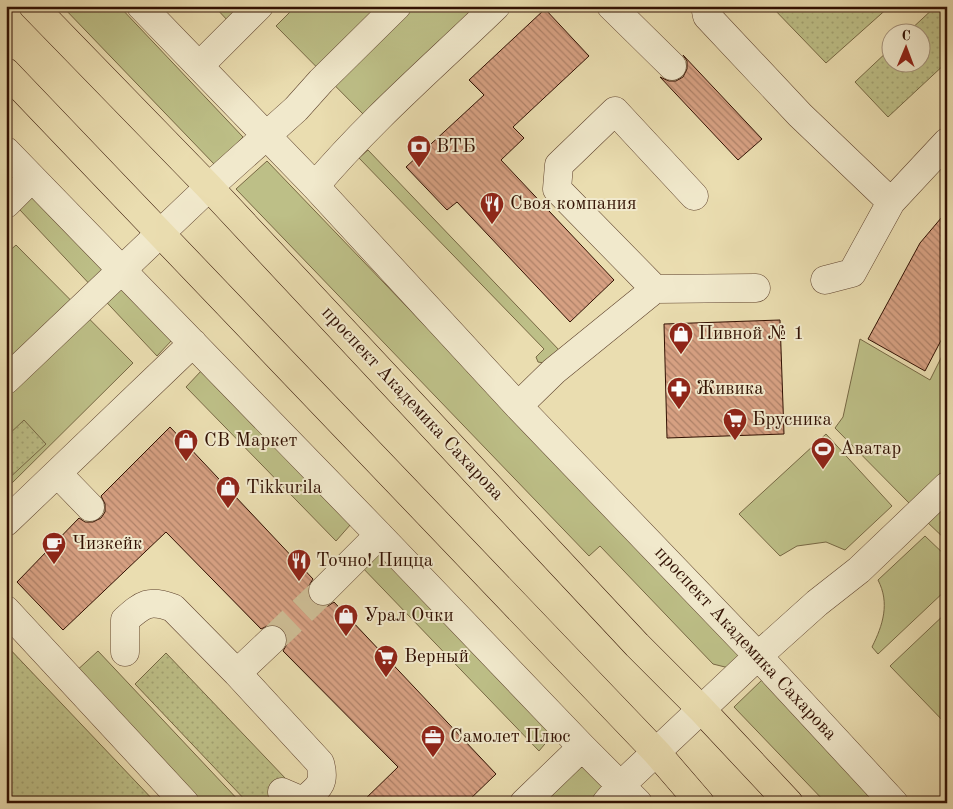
<svg xmlns="http://www.w3.org/2000/svg" width="953" height="809" viewBox="0 0 953 809" font-family="'Old Standard TT',serif">
	<style>
		.grass { fill: #bdbf87; stroke: #776844 }
		.park { fill: url(#park-dots); stroke: #776844 }
		.building { fill: url(#building-back-hatch); stroke: #311002 }
		.lines { fill: none; stroke-linecap: round; stroke-linejoin: round }
		.minor-tunnel { stroke: #cebe96; stroke-width: 28; stroke-dasharray: 28 14; stroke-linecap: butt }
		.minor-casing { stroke: #5f432e; stroke-width: 29 }
		.major-casing { stroke: #311002; stroke-width: 29 }
		.minor { stroke: #f1e9cc; stroke-width: 28 }
		.major { stroke: #eaddb0; stroke-width: 28 }
		.labels { text-anchor: middle; dominant-baseline: central; stroke-width: 4; stroke-linejoin: round; paint-order: stroke }
		.poi-label { font-size: 19px; fill: #311002; stroke: #f1e9cc; text-anchor: start }
		.street-label { font-size: 19px; fill: #311002; stroke: #f1e9cc }
	</style>
	<defs>
		<pattern id="park-dots" width="8" height="8" patternUnits="userSpaceOnUse" patternTransform="scale(1.25)"><rect width="8" height="8" fill="#bdbf87"/><path d="M2 2h.1M6 6h.1" fill="none" stroke="#a3a373" stroke-width="1.8" stroke-linecap="round"/></pattern>
		<pattern id="building-back-hatch" width="6" height="6" patternUnits="userSpaceOnUse" patternTransform="scale(1.25)"><rect width="6" height="6" fill="#d6a082"/><path d="M-1 5l2 2M0 0l6 6M5-1l2 2" fill="none" stroke="#ae8168"/></pattern>
	</defs>
	<rect width="100%" height="100%" fill="#eaddb0"/>
	<filter id="stains"><feTurbulence type="fractalNoise" baseFrequency=".004" numOctaves="4"/><feColorMatrix values="0 0 0 0 .2 0 0 0 0 .09 0 0 0 0 .02 0 0 0 .5 -.17"/></filter>
	<radialGradient id="worn" r=".72"><stop offset=".6" stop-color="#630" stop-opacity="0"/><stop offset="1" stop-color="#630" stop-opacity=".3"/></radialGradient>
	<path class="grass" d="M62,6H119L243,137L215,165Z
		M214,6H228L236,15L229,22Z
		M296,6H480L365,116L276,26Z
		M368,150L560,351L544,363L538,362L536,357L544,349L359,158Z
		M267,161L741,655L729,668L713,664L600,546L589,556L236,189Z
		M36,194L172,340L157,356L20,210Z
		M16,245L133,363L6,489V254Z
		M860,339L930,380L947,346V473L912,506L835,428L843,417Z
		M202,370L351,524L336,541L186,387Z
		M826,434L892,506L845,550L826,542L797,546L780,556L739,514Z
		M947,497V541L924,519Z
		M925,536L947,557V589L878,654L872,647C883,625 890,603 878,580Z
		M374,547L555,732L539,751L358,563Z
		M947,612V725L890,666Z
		M98,651L241,803H200L74,673Z
		M763,679L881,803H826L734,707Z
		M582,757L627,803H535Z"/>
	<path class="park" d="M771,6H890L826,63Z
		M936,6H947V62L888,117L855,82L890,49V62H920V32H908Z
		M24,420L46,444L6,481V437Z
		M6,645L156,803H6Z
		M166,653L286,779L262,803H248L135,684Z"/>
	<path class="building" d="M545,9L589,56L513,127L524,138L501,160L614,280L570,322L457,202L447,210L406,167L484,95L469,80Z
		M683,55L762,139L738,160L660,77L669,81H676L683,77L687,69V61Z
		M947,211V329L925,371L868,339L920,243Z
		M780,320L784,434L667,438L664,324Z
		M170,427L313,579L308,587V595L312,602L319,606H328L334,602L496,774L466,803H361L398,767L283,651L287,644V637L283,629L276,625H269L261,629L166,532L63,630L17,582L79,518L85,522H93L101,518L105,512V504L101,496Z"/>
	<g class="lines">
		<path class="minor-tunnel" d="M272,640L323,591"/>
		<defs>
			<path id="minor" d="M141,6L315,186L518,406L758,656L894,803
				M611,6L672,66
				M705,6L707,16L800,115L891,202
				M199,66L259,6
				M6,151L379,535L582,747L638,803
				M315,186C370,121 435,65 496,6
				M6,204L32,178
				M825,280L852,273L891,202L947,142
				M655,289L756,288
				M6,380L209,187L296,109L321,81L397,6
				M518,406L554,371L655,289L557,189L559,165L615,111L694,196
				M58,474L90,507
				M6,522L193,343
				M323,591L379,535
				M6,610L185,803
				M125,652V620C143,604 149,599 173,608L237,673L320,763C326,784 318,788 303,801L282,792
				M237,673L272,640
				M524,803L582,747
				M606,803L621,785L758,656L817,603L859,570L947,486"/>
			<path id="major" d="M33,6L209,187L637,645L701,709L789,803
				M6,72L657,753L700,803"/>
		</defs>
		<use href="#minor" class="minor-casing"/>
		<use href="#major" class="major-casing"/>
		<use href="#minor" class="minor"/>
		<use href="#major" class="major"/>
	</g>
	<defs>
		<symbol id="bank-pin" viewBox="-11 -11 22 30"><path d="M0 17L-7.5 6A9.5 9.5 0 1 1 7.5 6Z" fill="#8f2418" stroke="#f1e9cc"/><path d="M-6-4H6V4H-6ZM0-2.3a2.3 2.3 0 1 0 0 4.6a2.3 2.3 0 1 0 0-4.6Z" fill="#fff"/></symbol>
		<symbol id="restaurant-pin" viewBox="-11 -11 22 30"><path d="M0 17L-7.5 6A9.5 9.5 0 1 1 7.5 6Z" fill="#8f2418" stroke="#f1e9cc"/><path d="M-5-6h1v4h1v-4h1v4h1v-4h1v5L-1.5 .5V6h-2V.5L-5-1ZM5-6V6H3V1.5H1.5Q1.5-4 5-6Z" fill="#fff"/></symbol>
		<symbol id="shop-pin" viewBox="-11 -11 22 30"><path d="M0 17L-7.5 6A9.5 9.5 0 1 1 7.5 6Z" fill="#8f2418" stroke="#f1e9cc"/><path d="M-5-2.5h2.3a2.7 3.5 0 0 1 5.4 0H5L5.5 6h-11ZM-1.5-2.5h3a1.5 2.3 0 0 0-3 0Z" fill="#fff"/></symbol>
		<symbol id="pharmacy-pin" viewBox="-11 -11 22 30"><path d="M0 17L-7.5 6A9.5 9.5 0 1 1 7.5 6Z" fill="#8f2418" stroke="#f1e9cc"/><path d="M-2-6h4v4h4v4h-4v4h-4v-4h-4v-4h4Z" fill="#fff"/></symbol>
		<symbol id="supermarket-pin" viewBox="-11 -11 22 30"><path d="M0 17L-7.5 6A9.5 9.5 0 1 1 7.5 6Z" fill="#8f2418" stroke="#f1e9cc"/><path d="M-6-5.5h2.5l.6 2H6L4.5 2H-2.5L-4.4-4H-6ZM-1.5 3.2a1.3 1.3 0 1 0 .1 0ZM3 3.2a1.3 1.3 0 1 0 .1 0Z" fill="#fff"/></symbol>
		<symbol id="stadium-pin" viewBox="-11 -11 22 30"><path d="M0 17L-7.5 6A9.5 9.5 0 1 1 7.5 6Z" fill="#8f2418" stroke="#f1e9cc"/><path d="M0-5a6.5 5 0 1 0 0 10a6.5 5 0 1 0 0-10ZM-3.5-1.8h7v3.6h-7Z" fill="#fff"/></symbol>
		<symbol id="cafe-pin" viewBox="-11 -11 22 30"><path d="M0 17L-7.5 6A9.5 9.5 0 1 1 7.5 6Z" fill="#8f2418" stroke="#f1e9cc"/><path d="M-5.5-4.5H6V0H3Q3 3.5 0 3.5H-2.5Q-5.5 3.5-5.5 0ZM3-3.2v2h1.7v-2ZM-6 4.5H4V6H-6Z" fill="#fff"/></symbol>
		<symbol id="office-pin" viewBox="-11 -11 22 30"><path d="M0 17L-7.5 6A9.5 9.5 0 1 1 7.5 6Z" fill="#8f2418" stroke="#f1e9cc"/><path d="M-6-3h4V-5.5h4V-3h4V5H-6ZM-1-4.5V-3h2v-1.5ZM-6 0V1H6V0Z" fill="#fff"/></symbol>
	</defs>
	<g fill-rule="evenodd">
		<use href="#bank-pin" x="405" y="133" width="28" height="38"/>
		<use href="#restaurant-pin" x="478" y="190" width="28" height="38"/>
		<use href="#shop-pin" x="667" y="320" width="28" height="38"/>
		<use href="#pharmacy-pin" x="665" y="375" width="28" height="38"/>
		<use href="#supermarket-pin" x="721" y="406" width="28" height="38"/>
		<use href="#shop-pin" x="172" y="427" width="28" height="38"/>
		<use href="#stadium-pin" x="809" y="435" width="28" height="38"/>
		<use href="#shop-pin" x="214" y="474" width="28" height="38"/>
		<use href="#cafe-pin" x="40" y="530" width="28" height="38"/>
		<use href="#restaurant-pin" x="285" y="547" width="28" height="38"/>
		<use href="#shop-pin" x="332" y="602" width="28" height="38"/>
		<use href="#supermarket-pin" x="372" y="643" width="28" height="38"/>
		<use href="#office-pin" x="419" y="723" width="28" height="38"/>
	</g>
	<g class="labels">
		<g class="poi-label">
			<text x="436" y="147">ВТБ</text>
			<text x="510" y="204">Своя компания</text>
			<text x="698" y="334">Пивной № 1</text>
			<text x="696" y="389">Живика</text>
			<text x="752" y="420">Брусника</text>
			<text x="204" y="441">СВ Маркет</text>
			<text x="840" y="449">Аватар</text>
			<text x="246" y="488">Tikkurila</text>
			<text x="72" y="544">Чизкейк</text>
			<text x="316" y="561">Точно! Пицца</text>
			<text x="364" y="616">Урал Очки</text>
			<text x="404" y="657">Верный</text>
			<text x="450" y="737">Самолет Плюс</text>
		</g>
		<g class="street-label">
			<text transform="translate(412 404) rotate(47)">проспект Академика Сахарова</text>
			<text transform="translate(745 644) rotate(47)">проспект Академика Сахарова</text>
		</g>
	</g>
	<rect width="953" height="809" fill="none" stroke="#eaddb0" stroke-width="25"/>
	<rect x="8" y="8" width="938" height="794" fill="none" stroke="#311002" stroke-width="2.5"/>
	<rect x="12" y="12" width="928" height="784" fill="none" stroke="#311002"/>
	<g transform="translate(906 48) rotate(1)"><circle r="24" fill="#f1e9cc" stroke="#a4927b"/>
	<path d="M0-4L9 19L0 12L-9 19Z" fill="#8f2418"/>
	<text y="-8" font-size="14" font-weight="bold" text-anchor="middle" fill="#311002">С</text>
	</g>
	<rect width="100%" height="100%" filter="url(#stains)"/>
	<rect width="100%" height="100%" fill="url(#worn)"/>
</svg>
